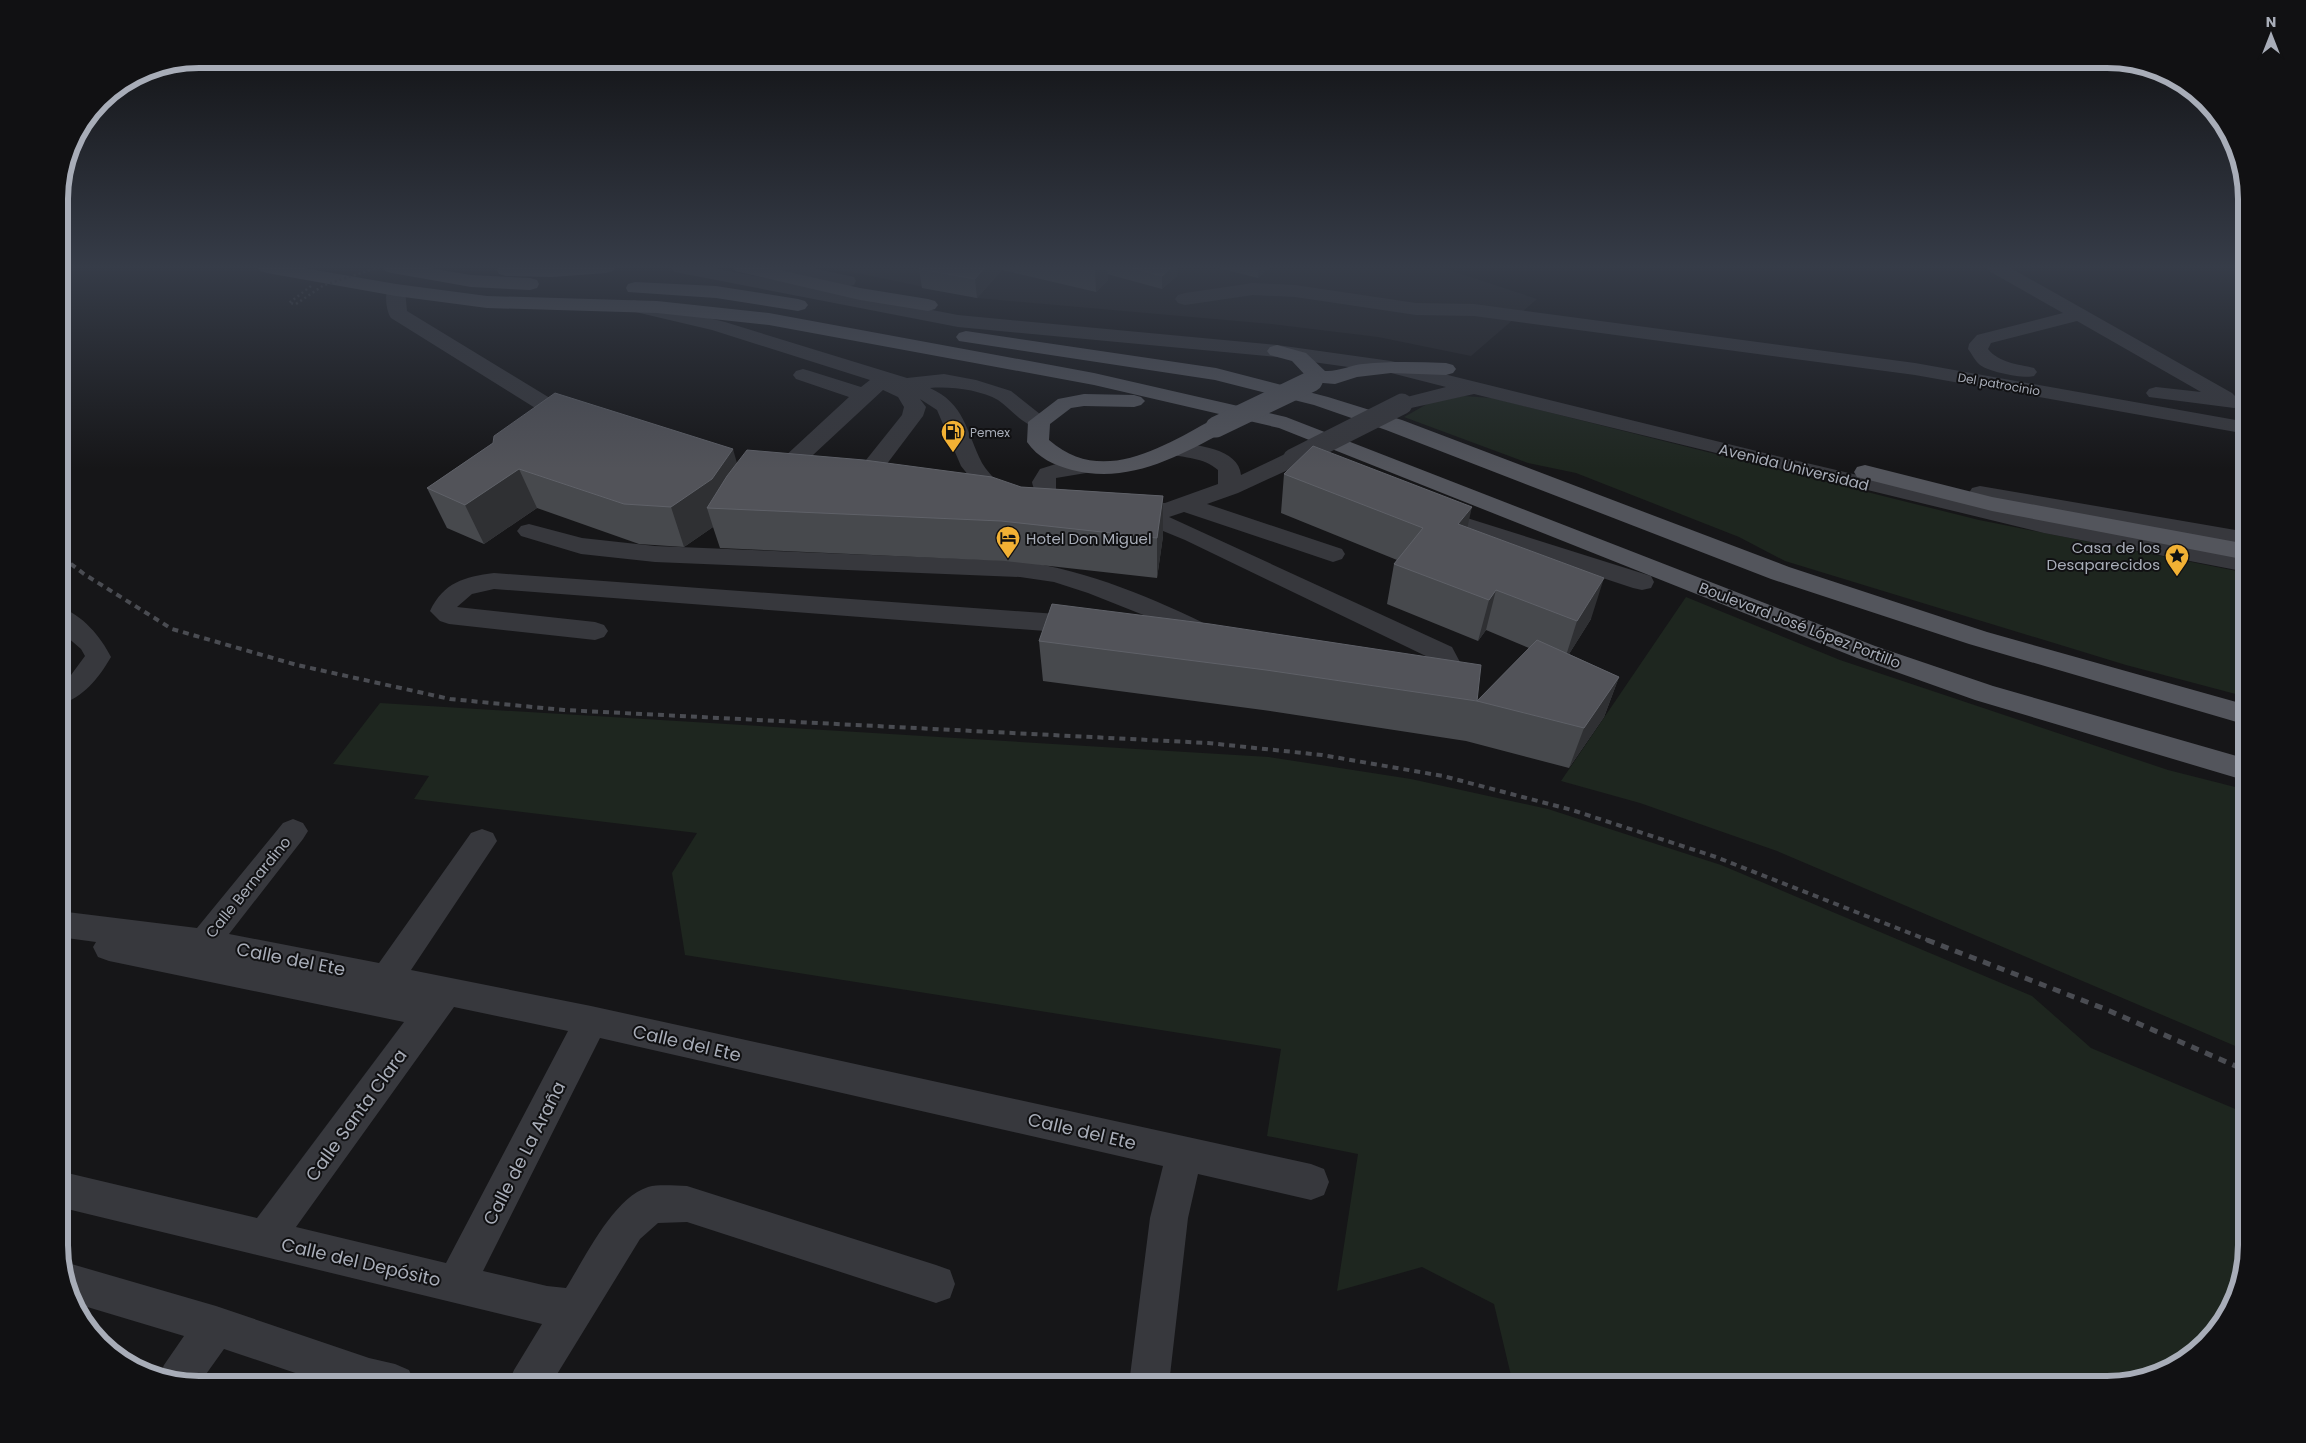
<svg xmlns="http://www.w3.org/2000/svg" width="2306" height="1443" viewBox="0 0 2306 1443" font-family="Poppins,sans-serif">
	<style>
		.built { fill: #222225 }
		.green { fill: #1e261f }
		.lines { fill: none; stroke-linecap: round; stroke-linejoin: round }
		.minor { fill: #37383d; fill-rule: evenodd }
		.major { fill: #53555c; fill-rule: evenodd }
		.rail-far2 { stroke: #4a4c52; stroke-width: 3; stroke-dasharray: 5 4; stroke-linecap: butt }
		.rail-far1 { stroke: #4a4c52; stroke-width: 4; stroke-dasharray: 6 5; stroke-linecap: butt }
		.rail { stroke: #4a4c52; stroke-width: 5; stroke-dasharray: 8 7; stroke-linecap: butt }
		.path-bridge { stroke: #3d3f44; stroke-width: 2.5; stroke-dasharray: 2 3; stroke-linecap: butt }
		.minor-bridge { stroke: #37383d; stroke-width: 21 }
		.major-bridge { stroke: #53555c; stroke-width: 21 }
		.wall { fill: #47494d }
		.shaded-wall { fill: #2f3033 }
		.building { fill: #525359; stroke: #5f6168 }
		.labels { text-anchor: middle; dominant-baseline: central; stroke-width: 4; stroke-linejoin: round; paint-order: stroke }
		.far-street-label { font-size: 12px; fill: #a8adb8; stroke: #111113 }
		.far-poi-label { font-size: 12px; fill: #a8adb8; stroke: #111113; text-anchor: start }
		.street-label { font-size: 15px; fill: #a8adb8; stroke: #111113 }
		.poi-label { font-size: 15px; fill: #a8adb8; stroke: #111113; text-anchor: start }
		.near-street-label { font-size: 18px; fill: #a8adb8; stroke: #111113 }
		.rim { fill: none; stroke: #a8adb8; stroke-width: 6 }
	</style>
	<rect width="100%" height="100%" fill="#161618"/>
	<path class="built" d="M828,267H1440L1537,299L1471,356L1378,337L1271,324L977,298Z"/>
	<path class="green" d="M1464,396L1492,398L1979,520L2247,573V697L2126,665L1785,561L1739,537L1576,473L1528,463L1404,417L1429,403Z
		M1686,597L1840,660L2168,770L2247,790V1051L1777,851L1640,803L1561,781Z
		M380,703L1269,757L1411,779L1548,809L1721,865L2032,996L2091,1048L2247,1114V1245L2228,1315L2178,1365L2108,1384H1513L1494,1304L1422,1267L1337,1291L1358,1154L1267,1136L1281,1049L685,955L672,873L697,833L414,799L429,776L333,764Z"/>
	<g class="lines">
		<path class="minor" d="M671,267H708L958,315L1277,345L1391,361L1773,455L2044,519L2247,556V572L2044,533L1474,394L1402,410L1395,408L1391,404L1395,400L1446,387L1391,373L1277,357L958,327L680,273L673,271Z
			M773,267H808L854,277L856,281L854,285L847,287L775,271Z
			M1987,267H2009L2232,393L2235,396L2241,398L2245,402L2241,406L2234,408L2149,397L2146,393L2149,389L2156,387L2201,392L2077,321L1991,343L1988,349C1999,363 2018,364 2034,368L2037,372L2034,376C2024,379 1989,372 1980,365C1975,361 1972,354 1968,349L1969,344L1977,335L2063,313L1989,271Z
			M1253,283L1295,285L1416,303L1474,304L1915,363L2247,422V434L1915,375L1474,316L1416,315L1295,297L1253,295L1185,305L1178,303L1175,299L1178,295L1185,293Z
			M396,284L403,286L405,290L407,311L563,406L585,411L588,416L585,421L577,422L548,416L391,318C386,311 384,293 389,286Z
			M634,300L725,322L907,378L944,374L976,380L1011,391L1050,422L1047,427C1027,432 1013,410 998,400C981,390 950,386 930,388C965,404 966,431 982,463C986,470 993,477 999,484L1018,487L1021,492L1018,497L1010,499L984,495L961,466L937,410L920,399L926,407L923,416L871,485L863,487L855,485L852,480L858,470L902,415L904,407L898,397L883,390L785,481L777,483L769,481L766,476L769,471L849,397L796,379L793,375L796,371L803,369L810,371L861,387L870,380L712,330L627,310L624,306L627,302Z
			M1175,442C1195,445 1239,448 1241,475L1285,454L1293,452L1301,454L1304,459L1301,464L1238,493L1207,504L1342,549L1345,554L1342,559L1333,562L1324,559L1184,512L1169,517L1452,647L1461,664L1452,681L1431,685L1411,681L1407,674L1411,667L1420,665L1434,666L1432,659L1185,540L1124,515L1120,510L1124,505L1132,503H1165L1218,484V470C1203,457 1185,458 1167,454L1164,449L1167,444Z
			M1084,460L1092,462L1095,467L1092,472L1056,478V489L1081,502L1085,507L1081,512C1063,517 1035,501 1032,482L1040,469L1059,463Z
			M1980,486L2247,532V548L1972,498L1969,493L1972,488Z
			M1432,507L1651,576L1654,582L1651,588L1642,590L1633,588L1424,519L1420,514L1424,509Z
			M529,524L582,538L655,546L1020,561C1090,571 1153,598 1216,629L1220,635L1216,641L1207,644L1198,641L1151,618L1088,593L1054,582L1020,577L655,562L581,554L521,536L517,531L521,526Z
			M494,573L1084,616L1093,619L1097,625L1093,631L1084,634L494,589L472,594L457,607L595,622L604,625L608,631L604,637L595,640L449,624L440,621L430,611C444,582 464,577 494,573Z
			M59,607C82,614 101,637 111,657C98,679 84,697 59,705V682L71,675L85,656L81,649L59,630Z
			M293,819L303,823L308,831L303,839L229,934L379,963L471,833L482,829L493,833L497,841L411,970L591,1006L1311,1164L1324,1169L1329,1182L1324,1195L1311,1200L1198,1174L1188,1218L1169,1384H1129L1150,1218L1163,1166L600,1038L483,1271L547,1286L566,1288C585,1258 613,1198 648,1187C660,1184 675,1186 687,1186L936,1265L950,1270L955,1284L950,1298L936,1303L687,1222L658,1223L640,1239L551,1384H508L514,1370L542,1324L59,1207V1171L257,1218L404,1022L109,961L98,957L93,947L96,942L59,937V911L197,928L283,823ZM454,1007L568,1031L446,1263L296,1227Z
			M68,1263L216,1306L369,1358L395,1364L409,1370L415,1384H328L224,1349L199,1384L160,1374L164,1365L184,1336L74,1303L62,1265Z"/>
		<path class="major" d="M258,267H298L396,284L487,296L657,301L769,313L1094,373L1286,417L1875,646L1993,686L2247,759V781L1975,700L1857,658L1279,428L1094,385L769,325L657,313L487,308L396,296L267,273L260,271Z
			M383,267H423L471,275L530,278L537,280L539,284L537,288L530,290L471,287L392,273L385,271Z
			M499,267H615L613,271L606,273L552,277L506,276L499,274L497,270Z
			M733,267H766L860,288L928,299L935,301L938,305L935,309L928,311L860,300L735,271Z
			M635,282L716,286L798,299L805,301L808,305L805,309L798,311L716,298L628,292L626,288L628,284Z
			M966,331L1216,368L1328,397L1402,420L1789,567L1987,632L2247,705V725L1969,644L1771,579L1386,430L1314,405L1215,380L959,341L956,337L959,333Z
			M1277,345L1306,353L1325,371C1338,372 1350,365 1363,364C1391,361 1418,362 1446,363L1453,365L1456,369L1453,373L1446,375L1391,373L1357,377L1335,384L1323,383L1312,387L1305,385L1302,381L1306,376L1292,361L1270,355L1267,351L1270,347Z
			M1084,394L1134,395L1141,397L1145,401L1141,405L1134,407L1084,406L1071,408L1050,424L1049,440C1100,485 1159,449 1208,422L1216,421L1224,422L1227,427L1224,432C1175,458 1128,484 1072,470C1054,465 1038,458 1027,442L1028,422L1058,399Z
			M1865,465L1992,497L2247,544V560L1992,511L1857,477L1854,472L1857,467Z"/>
		<path class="rail-far2" d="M59,555L63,558"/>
		<path class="rail-far1" d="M62,557L84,574L172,629L297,665L450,699L564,710L1208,743L1322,755L1443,776L1572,810L1716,857L1930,941"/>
		<path class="rail" d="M1927,940L2105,1009L2247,1071"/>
		<path class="path-bridge" d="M311,286L289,303L296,304L324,285L380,267"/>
		<path class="minor-bridge" d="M1293,459L1402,404"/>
		<path class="major-bridge" d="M1216,427L1312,381"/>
	</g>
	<path class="wall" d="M922,267H1178L1177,276L1162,289L1107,274L1108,280L1096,292L1002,270L977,298L922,288L919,269Z
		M1215,267H1270L1258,278Z
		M493,443L737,463L1021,487L1163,496V536L1157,578L1005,561L720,548L713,527L684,547L639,544L537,508L484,544L447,528L427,488Z
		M1284,474L1468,528L1591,619L1569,654L1619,677L1604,717L1569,768L1466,741L1477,701L1529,648L1486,630L1478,641L1387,604L1394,564L1397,560L1281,513Z
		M1052,604L1477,701L1466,741L1263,710L1043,681L1039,641Z"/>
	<path class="shaded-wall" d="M985,267H1001L1002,270L977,298L975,279Z
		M1095,267H1107L1108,280L1096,292Z
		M1172,267H1178L1177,276L1162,289V276Z
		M1259,267H1270L1258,278Z
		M733,449L744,488L707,508L713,527L684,547L671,507Z
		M519,469L537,508L484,544L465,505Z
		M1163,496V536L1157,578V538Z
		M1472,507L1463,546L1458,524Z
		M1604,578L1591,619L1564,662L1577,621Z
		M1496,590L1486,630L1478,641L1489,600Z
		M1619,677L1604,717L1569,768L1584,728Z"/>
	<path class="building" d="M922,267H985L975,279L919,269Z
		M1130,267H1172L1162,276Z
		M555,393L733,449L712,479L671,507L624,504L519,469L465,505L427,488L493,443L494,436Z
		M1313,446L1472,507L1458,524L1604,578L1577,621L1496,590L1489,600L1394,564L1423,528L1284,474Z
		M747,450L864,460L992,477L1021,487L1163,496L1157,538L1001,521L707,508L727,476Z
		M1052,604L1210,624L1481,665L1477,701L1266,670L1039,641Z
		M1537,640L1619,677L1584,728L1477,701Z"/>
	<linearGradient id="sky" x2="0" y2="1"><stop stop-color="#0c0c0d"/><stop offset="0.57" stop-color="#363c48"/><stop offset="1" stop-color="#363c48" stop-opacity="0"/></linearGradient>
	<rect width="2306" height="469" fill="url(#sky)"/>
	<defs>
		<symbol id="fuel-pin" viewBox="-11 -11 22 30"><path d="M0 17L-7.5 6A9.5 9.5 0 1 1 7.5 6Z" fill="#f2b134" stroke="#111113"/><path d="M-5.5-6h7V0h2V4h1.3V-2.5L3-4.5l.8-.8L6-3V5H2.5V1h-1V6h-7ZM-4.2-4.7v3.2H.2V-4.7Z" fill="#111"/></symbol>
		<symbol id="hotel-pin" viewBox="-11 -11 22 30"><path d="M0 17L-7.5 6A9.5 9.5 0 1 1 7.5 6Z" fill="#f2b134" stroke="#111113"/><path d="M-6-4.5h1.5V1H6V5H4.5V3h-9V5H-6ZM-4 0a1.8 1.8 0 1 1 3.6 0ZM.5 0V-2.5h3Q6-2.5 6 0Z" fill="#111"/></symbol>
		<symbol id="sight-pin" viewBox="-11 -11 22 30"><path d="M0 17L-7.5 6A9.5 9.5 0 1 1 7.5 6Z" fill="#f2b134" stroke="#111113"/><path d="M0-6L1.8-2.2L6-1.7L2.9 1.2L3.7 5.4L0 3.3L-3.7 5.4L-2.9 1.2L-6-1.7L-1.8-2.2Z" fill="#111"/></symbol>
	</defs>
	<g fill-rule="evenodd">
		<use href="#fuel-pin" x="939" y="418" width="28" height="38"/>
		<use href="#hotel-pin" x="994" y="524" width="28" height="38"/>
		<use href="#sight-pin" x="2163" y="542" width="28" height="38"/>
	</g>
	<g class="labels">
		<g class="far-street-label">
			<text transform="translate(1999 384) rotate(10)">Del patrocinio</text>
		</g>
		<g class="far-poi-label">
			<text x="970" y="432">Pemex</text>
		</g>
		<g class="street-label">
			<text transform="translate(1794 467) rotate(14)">Avenida Universidad</text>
			<text transform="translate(1800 625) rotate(21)">Boulevard José López Portillo</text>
			<text transform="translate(248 887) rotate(-51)">Calle Bernardino</text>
		</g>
		<g class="poi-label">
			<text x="1026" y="538">Hotel Don Miguel</text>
			<text x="2160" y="547" text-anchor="end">Casa de los<tspan x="2160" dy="17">Desaparecidos</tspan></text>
		</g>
		<g class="near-street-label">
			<text transform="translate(291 959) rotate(11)">Calle del Ete</text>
			<text transform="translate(687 1043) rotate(13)">Calle del Ete</text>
			<text transform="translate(356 1115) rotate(-54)">Calle Santa Clara</text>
			<text transform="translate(1082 1131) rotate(13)">Calle del Ete</text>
			<text transform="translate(524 1153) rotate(-63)">Calle de La Araña</text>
			<text transform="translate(361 1262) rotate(13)">Calle del Depósito</text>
		</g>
	</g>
	<path d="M0 0H2306V1443H0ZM199 68H2107A131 131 0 0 1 2238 199V1245A131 131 0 0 1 2107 1376H199A131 131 0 0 1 68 1245V199A131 131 0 0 1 199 68Z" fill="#111113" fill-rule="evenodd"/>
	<path class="rim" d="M199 68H2107A131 131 0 0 1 2238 199V1245A131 131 0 0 1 2107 1376H199A131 131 0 0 1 68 1245V199A131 131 0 0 1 199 68Z"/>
	<g transform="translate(2271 35)" stroke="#111113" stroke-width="4" paint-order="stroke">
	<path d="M0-4L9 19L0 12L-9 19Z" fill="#a8adb8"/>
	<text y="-8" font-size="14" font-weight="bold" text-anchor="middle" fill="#a8adb8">N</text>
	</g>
</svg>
